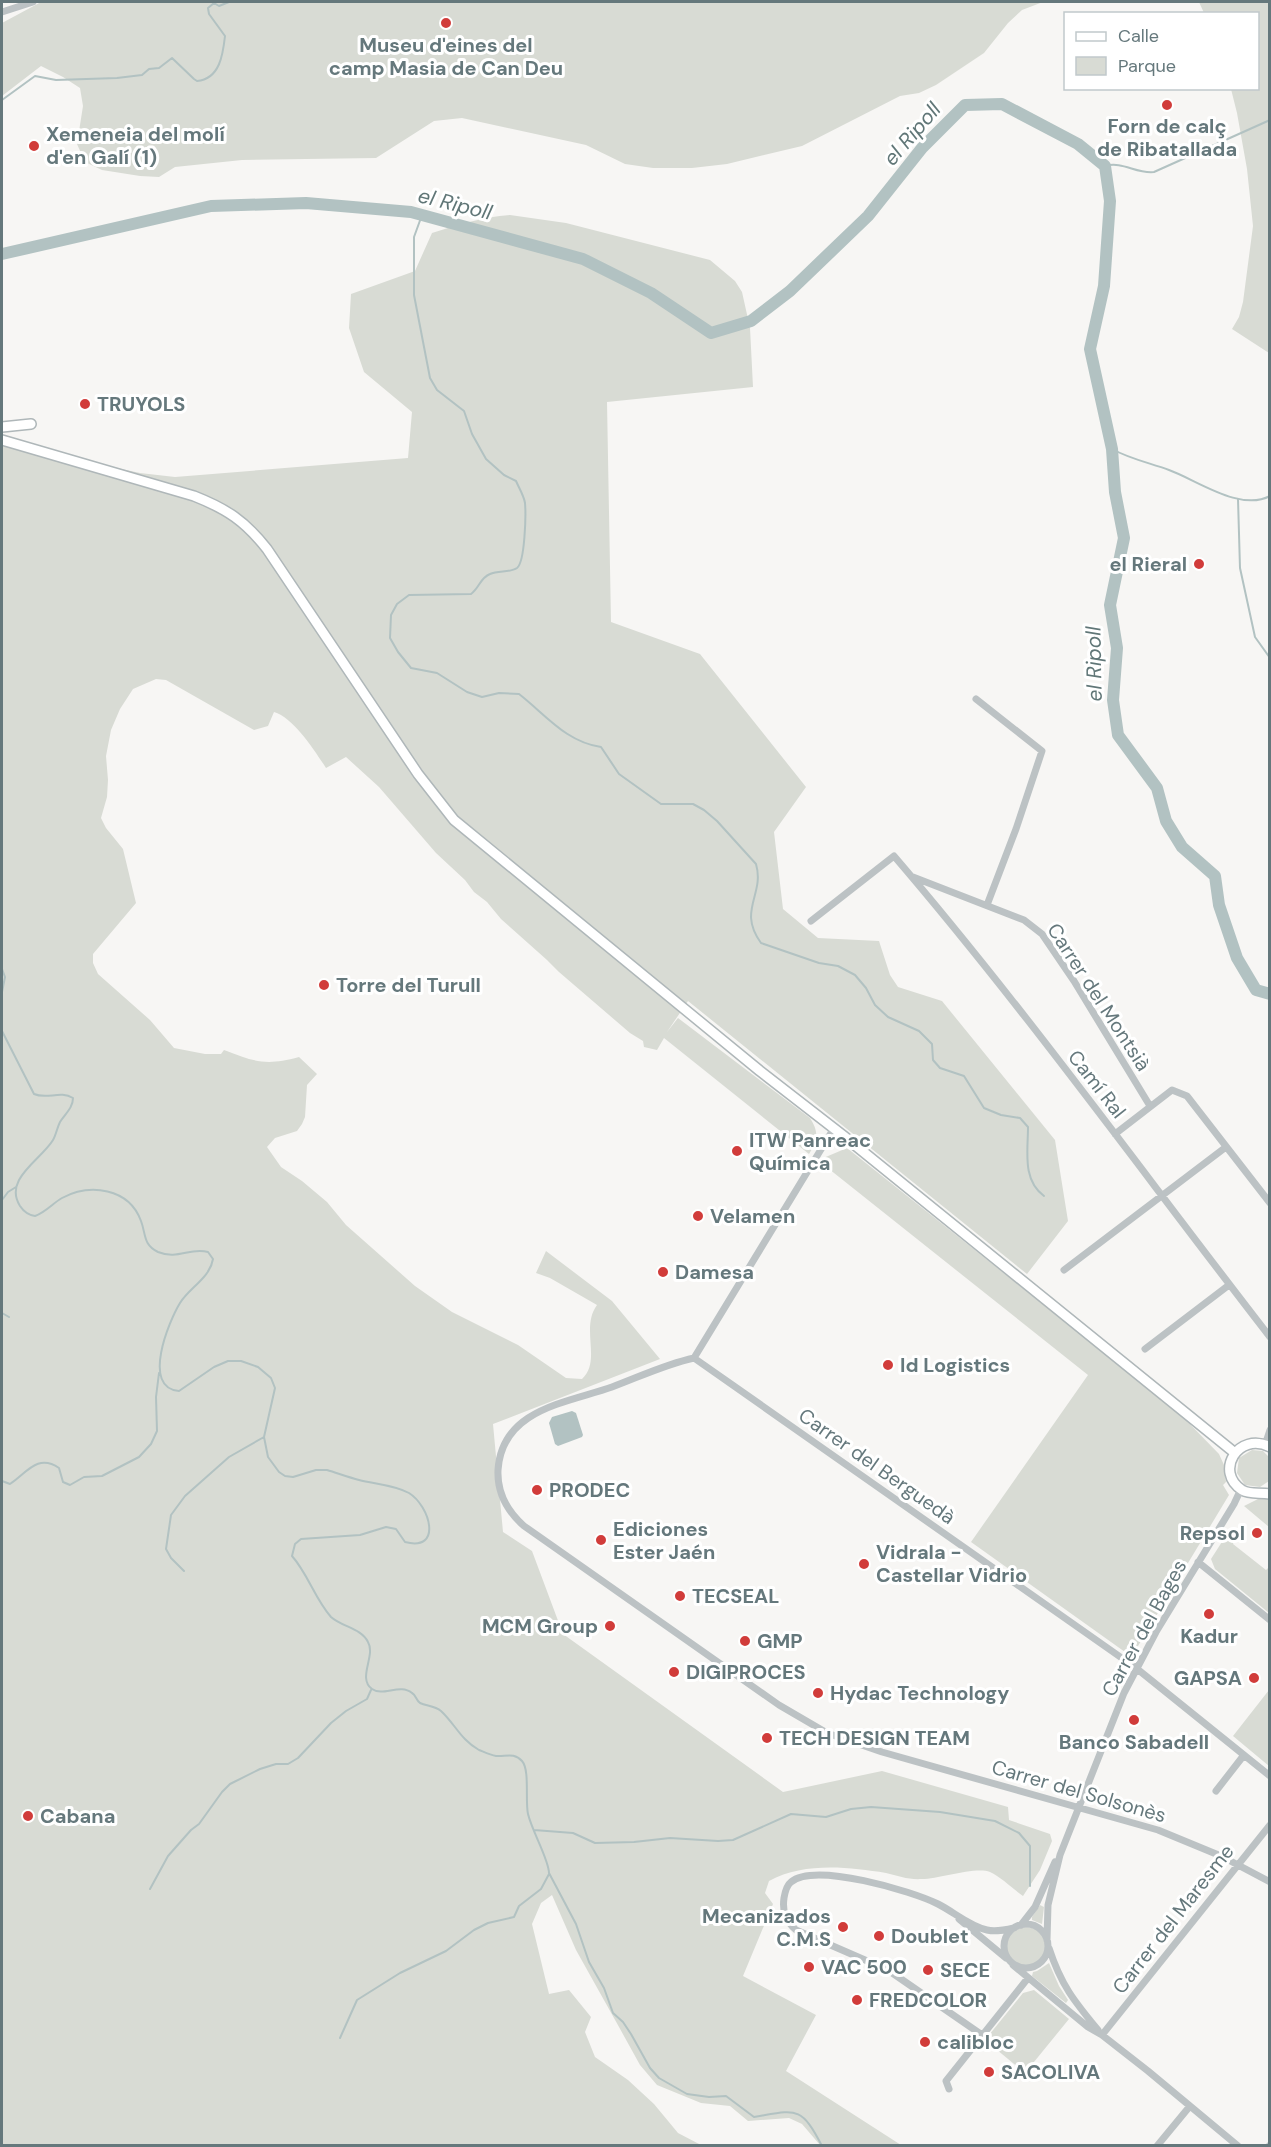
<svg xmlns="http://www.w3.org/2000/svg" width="1271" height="2147" viewBox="0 0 1271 2147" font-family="'DM Sans',sans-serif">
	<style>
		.green { fill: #d8dbd4 }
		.water { fill: #b2c2c2 }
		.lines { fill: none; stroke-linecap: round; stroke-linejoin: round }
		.stream { stroke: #b2c2c2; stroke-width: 2 }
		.river { stroke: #b2c2c2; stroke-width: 12 }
		.secondary-casing { stroke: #afb7b9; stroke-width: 12 }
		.street { stroke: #bcc2c4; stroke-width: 7 }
		.secondary { stroke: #fff; stroke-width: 9 }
		.poi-dot { fill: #d13c3a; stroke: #fff; stroke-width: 2 }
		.labels { text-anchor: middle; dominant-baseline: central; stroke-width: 6; stroke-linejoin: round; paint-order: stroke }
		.poi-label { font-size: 20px; font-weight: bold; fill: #65787c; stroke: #fff; text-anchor: start }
		.street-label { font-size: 20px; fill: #65787c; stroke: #fff }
		.water-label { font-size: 21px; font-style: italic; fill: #607677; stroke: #fff }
	</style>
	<rect width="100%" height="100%" fill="#f7f6f4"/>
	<path class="green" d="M41,2H1043L1022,10L1008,23L984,53L936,85L919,93L900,96L802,146L727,164L692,168H653L625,164L586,145L462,118L434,121L376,158L242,160L175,167L159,177L140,176L102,170L85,162L77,144L83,106L80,88L63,77L41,66L2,96V23Z
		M1199,2H1269V353L1232,329L1239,317L1243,302L1253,226L1247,169L1237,113L1231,89L1258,88V14L1204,13Z
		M510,215L566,223L710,260L735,281L742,292L750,328L753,387L607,402L611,622L700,654L806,787L774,832L783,909L818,938L879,941L890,975L898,987L942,1001L1055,1140L1068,1221L1027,1274L688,1001L667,1032L678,1018L810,1118C819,1132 818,1140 809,1154L664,1038L657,1050L644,1047L643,1041L630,1033L559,972L547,960L501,919L487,902L474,892L465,880L436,853L379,787L346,757L326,768C315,751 294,718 274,712L268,726L254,730L166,680L156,679L133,689L120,709L111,730L106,756L108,780L107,797L101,818L106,828L123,849L136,903L93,954V963L98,974L150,1020L174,1048L205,1054H221L224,1050C255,1062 266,1066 299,1057L317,1074L307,1085L305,1117L302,1124L297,1131L275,1138L267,1147L281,1167L302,1181L327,1202L346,1225L415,1286L452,1312L518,1345L566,1378L582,1379C602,1361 580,1328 597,1305L550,1278L536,1273L546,1251L612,1301L660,1359L493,1424L503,1532L532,1551L563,1634L783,1792L882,1771L1008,1807L1009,1820L1050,1834L1052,1841L1040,1870L1023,1896C1013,1889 1001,1877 990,1872C976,1866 939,1879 922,1879C909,1880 898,1876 886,1873C848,1867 804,1862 769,1881L765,1893L773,1904L743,1976L816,2015L786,2071L901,2145H820L802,2124L789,2118L748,2121L730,2106L701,2103L657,2085L640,2065L619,2027L576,1950L552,1895L541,1903L532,1924L549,1994L569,1990L591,2017L585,2032L595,2057L628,2080L654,2104L678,2133L701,2145L2,2146V443L140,473L175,477L408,458L412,412L364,372L349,328L351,294L415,271L432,233C458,225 482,217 510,215Z
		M847,1148L1148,1388L1182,1416L1219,1454L1224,1465L1226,1482L1223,1485L1229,1495L1135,1651L1125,1652L971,1542L1088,1375L829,1169L827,1171L819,1165L821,1159Z
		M1252,1450L1263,1451L1269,1457V1481L1260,1487L1245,1485L1237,1473L1239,1458Z
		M1258,1499H1269V1527L1244,1506Z
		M1227,1534L1234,1541L1233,1544L1266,1570L1269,1567V1613L1215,1569L1211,1559Z
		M1269,1690V1766L1233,1736Z
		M1040,1905L1044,1907L1042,1924L1032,1920V1917Z
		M1006 1947a20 20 0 1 1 40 0a20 20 0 1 1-40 0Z
		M1049,1963L1059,1986L1068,2000L1066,2003L1032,1976L1033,1972L1037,1971Z
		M1034,1990L1069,2019L1025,2073L985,2040L1023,1993Z"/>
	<path class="water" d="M572,1411L576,1413L583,1435L582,1437L558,1446L555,1444L549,1423L552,1417Z"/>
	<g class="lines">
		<path class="stream" d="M2,100L35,76L56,80L117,78L142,75L149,69L159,68L172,58L194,79L197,81C220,79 223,54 225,36L209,14L208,8L214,3L219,6L229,2
			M1105,166C1123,161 1136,174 1154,172L1270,120
			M422,215L414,237V295L430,378L437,390L464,411L472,434L486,459L504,475L516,481C519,488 524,496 525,503C526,515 525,562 517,568C510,573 498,570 490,574C480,578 480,587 471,594L409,595L397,604L391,615L390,638L398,652L411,668L437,673L467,692L482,697L499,693L519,694C546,715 566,742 601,747L619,774L661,804H693L704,810L717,821L756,864C765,895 737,910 761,943L819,963L838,966L855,975L866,988L875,1005L888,1017L919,1031L932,1044L933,1060L940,1068L964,1076L984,1108L1001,1115L1020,1118L1028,1127C1028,1151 1022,1180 1044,1196
			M1112,449C1130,459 1150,463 1169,470C1197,480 1240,512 1270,496
			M1238,499L1240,568L1255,637L1270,658
			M2,969L5,977L2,992
			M2,1031L34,1094C47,1100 60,1090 73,1098C73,1108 65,1114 60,1122C57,1128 56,1135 53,1140C41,1160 3,1179 20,1206C24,1212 28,1215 35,1216C46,1212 53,1203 62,1198C90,1183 129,1188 141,1221C146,1234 143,1245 158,1252C178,1260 190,1247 208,1252L213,1259C210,1278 189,1288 180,1303C169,1321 141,1388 179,1391L214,1367L228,1361H241L258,1367L271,1378L275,1388L264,1437L268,1457L279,1472L285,1476L293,1477L316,1470H327C337,1473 348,1477 359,1480C375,1484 395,1485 409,1493C430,1506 443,1552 405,1542L396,1529L386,1527L360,1535L301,1539L295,1544L292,1556C308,1574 315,1599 331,1617C342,1627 361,1628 368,1642C376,1656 357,1678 372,1689C383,1697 400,1683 412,1693C416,1695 416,1700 420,1703C427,1706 435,1706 441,1711C455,1724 461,1740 479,1750C484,1752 490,1755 496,1756C505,1757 514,1752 522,1761C530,1770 525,1801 528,1814C532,1831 549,1860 549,1873L576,1924L589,1962L604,1988L613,2013L623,2022L631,2034L650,2068L659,2078L687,2094L709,2097L726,2096L754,2117C796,2110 801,2105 822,2146
			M2,1200L8,1192L16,1187
			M2,1313L9,1317
			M2,1481L10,1484C26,1474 37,1453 59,1468L63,1482L70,1485L84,1477L102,1476L139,1457L151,1444L157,1431L156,1397L159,1373
			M184,1571L171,1558L166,1549L171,1515L185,1496L229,1457L264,1437
			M534,1830L573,1833L595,1843L634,1842L670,1838L718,1841L733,1840L791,1814L826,1817L851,1809L871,1807L940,1812L995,1821L1019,1833L1030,1846V1886
			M150,1889L168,1856L191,1830L199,1824L222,1792L230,1784L260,1769L276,1764H288L298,1758L331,1723L346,1711L367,1699L371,1690
			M340,2038L357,2000L400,1973L446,1951L474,1930L488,1923L514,1917L519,1906L541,1889L549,1874"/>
		<path class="river" d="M2,254L211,206L306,203L411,212L583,259L651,293L711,333L751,321L790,291L868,216L922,148L965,105L1002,104L1078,144L1105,166L1110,201L1104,286L1090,349L1112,449L1115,492L1124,538L1110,605L1117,648L1113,700L1118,735L1157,788L1166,821L1182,847L1215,876L1219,905L1237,958L1256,990L1270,994"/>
		<defs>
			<path id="secondary" d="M2,427L31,424
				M2,440L194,496C227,509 245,521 267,549L418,774L454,820L760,1071L845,1137L1235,1453
				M1270,1447C1238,1431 1214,1472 1242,1490C1250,1495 1260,1492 1270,1494"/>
		</defs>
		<use href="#secondary" class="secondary-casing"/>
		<path class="street" d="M2,12L33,2
			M976,699L1042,751L1016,829L987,905
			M913,877L1024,920L1042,934L1074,981L1150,1106
			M811,921L894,856C1026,1010 1145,1176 1270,1337
			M1115,1134L1172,1090L1187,1096L1270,1203
			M1064,1270L1226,1147
			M1145,1349L1229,1285
			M694,1358C666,1364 639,1377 612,1387C566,1403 502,1409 498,1470C497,1493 507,1511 524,1526L779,1705L827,1733L882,1752L1158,1830L1221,1856L1270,1882
			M694,1358L1136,1668L1270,1776
			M694,1358L834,1128
			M1262,1444L1267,1439L1270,1430
			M1198,1562L1270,1620
			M1216,1791L1244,1755
			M959,1919L1006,1958
			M1004 1946a22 22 0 1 1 44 0a22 22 0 1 1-44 0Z
			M1021,1925L1035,1907L1055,1862
			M1047,1940L1048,1905L1060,1855L1124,1693L1156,1632L1234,1504L1241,1489
			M1049,1948C1061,1985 1074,2001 1098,2030
			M1013,1965L1088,2027L1102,2035L1148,2071L1238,2146
			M982,2035L888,1970L796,1930C786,1921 782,1912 784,1898C785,1892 787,1885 791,1882C815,1862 912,1891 938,1904C954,1912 969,1926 987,1930C996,1932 1005,1930 1014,1928
			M1102,2035L1270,1825
			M949,2089L946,2081L1028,1978
			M1157,2146L1190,2106
			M1269,2146L1270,2145"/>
		<use href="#secondary" class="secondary"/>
	</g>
	<g class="poi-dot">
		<circle cx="446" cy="23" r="6"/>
		<circle cx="1167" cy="105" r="6"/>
		<circle cx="34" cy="146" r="6"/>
		<circle cx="85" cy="404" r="6"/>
		<circle cx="1199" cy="564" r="6"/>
		<circle cx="324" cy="985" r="6"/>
		<circle cx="737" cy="1151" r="6"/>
		<circle cx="698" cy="1216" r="6"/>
		<circle cx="663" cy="1272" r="6"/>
		<circle cx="888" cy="1365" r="6"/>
		<circle cx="537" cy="1490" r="6"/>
		<circle cx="1257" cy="1533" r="6"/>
		<circle cx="601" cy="1540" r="6"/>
		<circle cx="864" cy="1564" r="6"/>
		<circle cx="680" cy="1596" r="6"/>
		<circle cx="1209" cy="1614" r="6"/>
		<circle cx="610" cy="1626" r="6"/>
		<circle cx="745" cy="1641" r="6"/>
		<circle cx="674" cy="1672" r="6"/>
		<circle cx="1254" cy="1678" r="6"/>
		<circle cx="818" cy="1693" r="6"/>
		<circle cx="1134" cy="1720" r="6"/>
		<circle cx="767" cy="1738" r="6"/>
		<circle cx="28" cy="1816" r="6"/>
		<circle cx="843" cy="1927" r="6"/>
		<circle cx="879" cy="1936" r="6"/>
		<circle cx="809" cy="1967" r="6"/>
		<circle cx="928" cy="1970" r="6"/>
		<circle cx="857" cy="2000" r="6"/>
		<circle cx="925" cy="2042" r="6"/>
		<circle cx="989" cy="2072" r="6"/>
	</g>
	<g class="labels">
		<g class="poi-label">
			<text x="446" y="45" text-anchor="middle">Museu d'eines del<tspan x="446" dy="23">camp Masia de Can Deu</tspan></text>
			<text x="1167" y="126" text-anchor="middle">Forn de calç<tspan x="1167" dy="23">de Ribatallada</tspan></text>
			<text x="46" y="134">Xemeneia del molí<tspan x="46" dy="23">d'en Galí (1)</tspan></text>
			<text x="97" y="404">TRUYOLS</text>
			<text x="1187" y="564" text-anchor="end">el Rieral</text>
			<text x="336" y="985">Torre del Turull</text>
			<text x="749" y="1140">ITW Panreac<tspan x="749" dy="23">Química</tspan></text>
			<text x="710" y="1216">Velamen</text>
			<text x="675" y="1272">Damesa</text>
			<text x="900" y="1365">Id Logistics</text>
			<text x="549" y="1490">PRODEC</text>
			<text x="613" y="1529">Ediciones<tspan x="613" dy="23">Ester Jaén</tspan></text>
			<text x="1245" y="1533" text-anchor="end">Repsol</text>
			<text x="876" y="1552">Vidrala -<tspan x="876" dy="23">Castellar Vidrio</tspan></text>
			<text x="692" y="1596">TECSEAL</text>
			<text x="598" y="1626" text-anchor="end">MCM Group</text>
			<text x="1209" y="1636" text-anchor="middle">Kadur</text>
			<text x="757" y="1641">GMP</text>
			<text x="686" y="1672">DIGIPROCES</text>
			<text x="1242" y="1678" text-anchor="end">GAPSA</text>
			<text x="830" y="1693">Hydac Technology</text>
			<text x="779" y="1738">TECH DESIGN TEAM</text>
			<text x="1134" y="1742" text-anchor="middle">Banco Sabadell</text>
			<text x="40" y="1816">Cabana</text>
			<text x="831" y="1916" text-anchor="end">Mecanizados<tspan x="831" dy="23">C.M.S</tspan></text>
			<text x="891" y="1936">Doublet</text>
			<text x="821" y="1967">VAC 500</text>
			<text x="940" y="1970">SECE</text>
			<text x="869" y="2000">FREDCOLOR</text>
			<text x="937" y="2042">calibloc</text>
			<text x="1001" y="2072">SACOLIVA</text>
		</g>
		<g class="street-label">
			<text transform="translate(1099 997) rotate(57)">Carrer del Montsià</text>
			<text transform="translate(1097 1084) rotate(52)">Camí Ral</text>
			<text transform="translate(877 1466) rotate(35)">Carrer del Berguedà</text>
			<text transform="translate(1144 1628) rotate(-61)">Carrer del Bages</text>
			<text transform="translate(1079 1791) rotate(16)">Carrer del Solsonès</text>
			<text transform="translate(1173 1919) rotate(-52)">Carrer del Maresme</text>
		</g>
		<g class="water-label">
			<text transform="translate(912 134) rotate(-49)">el Ripoll</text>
			<text transform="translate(455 204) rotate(14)">el Ripoll</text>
			<text transform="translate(1094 664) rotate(-91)">el Ripoll</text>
		</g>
	</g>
	<rect width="1271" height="2147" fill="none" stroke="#65787c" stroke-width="6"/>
	<rect x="1064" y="12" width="195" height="78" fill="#ffffff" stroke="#c1c9cb" stroke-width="1.5"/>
	<rect x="1076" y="32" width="30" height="9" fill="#ffffff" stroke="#c1c9cb" stroke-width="1.5"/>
	<text x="1118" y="42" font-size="18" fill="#65787c">Calle</text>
	<rect x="1076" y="57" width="30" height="18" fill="#d8dbd4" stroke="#c1c9cb" stroke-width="1.5"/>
	<text x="1118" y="72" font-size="18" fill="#65787c">Parque</text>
</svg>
